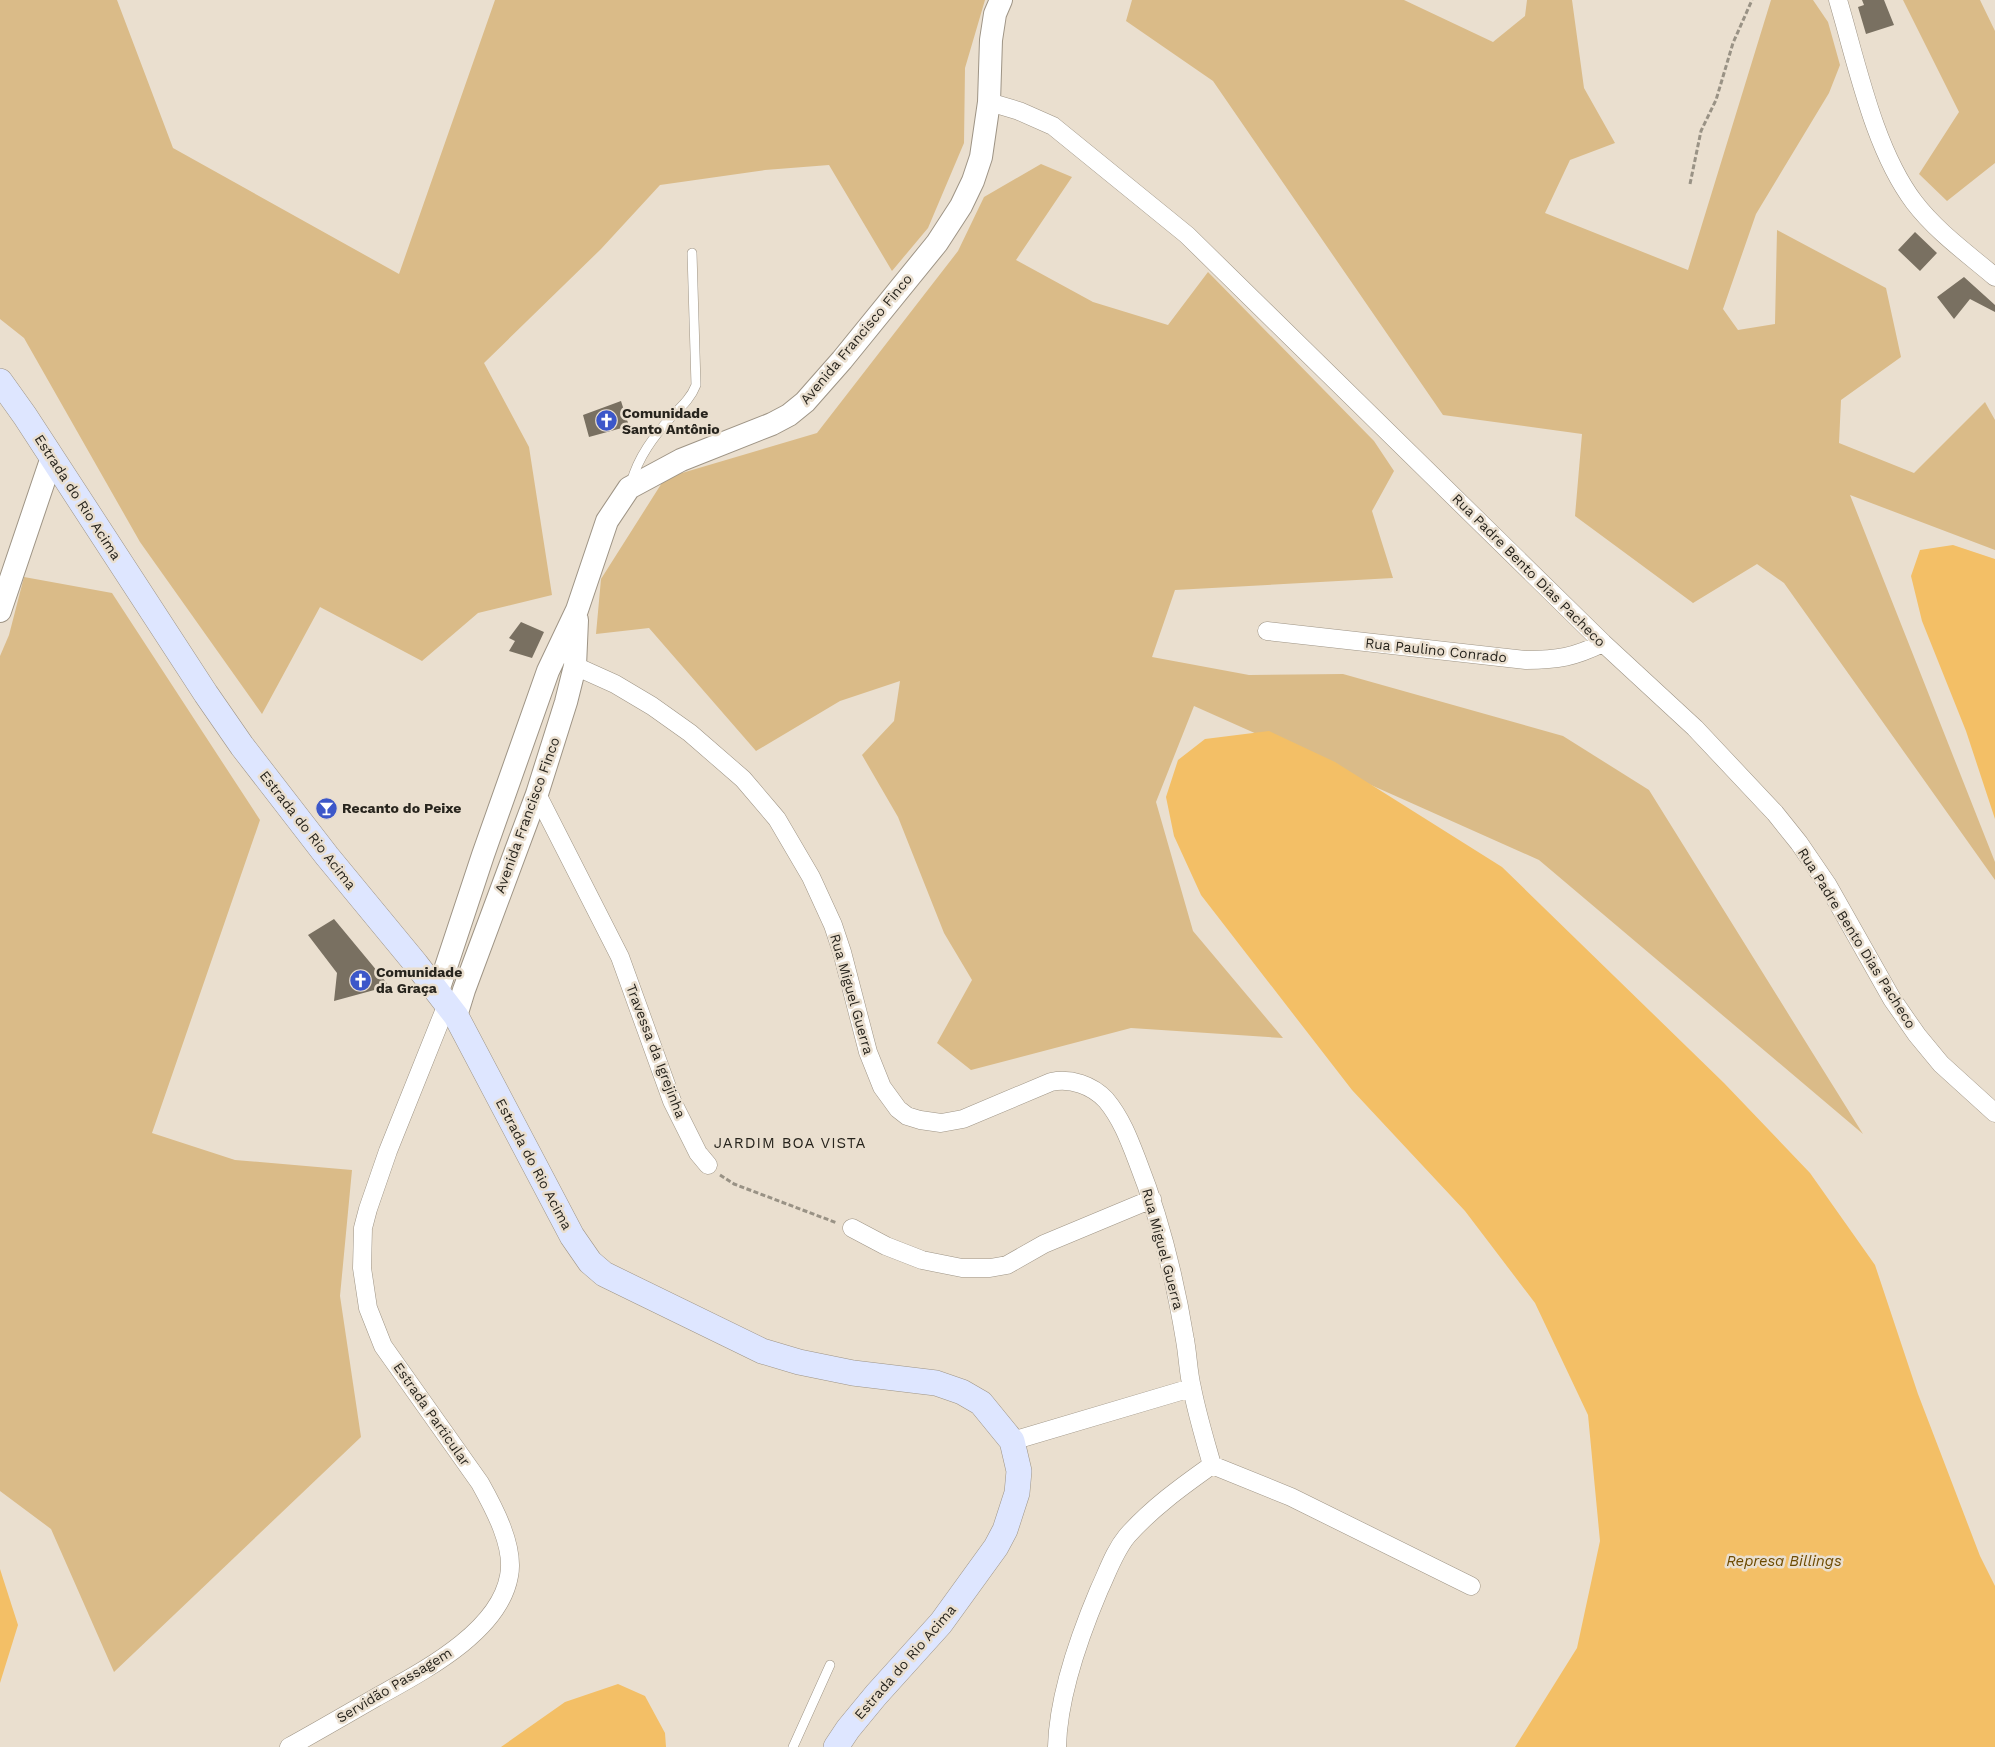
<svg xmlns="http://www.w3.org/2000/svg" width="1995" height="1747" viewBox="0 0 1995 1747" font-family="'Work Sans',sans-serif">
	<style>
		.green { fill: #dabb88 }
		.water { fill: #f3bf66 }
		.building { fill: #797061 }
		.lines { fill: none; stroke-linecap: round; stroke-linejoin: round }
		.service-casing { stroke: #9e9485; stroke-width: 10 }
		.minor-casing { stroke: #9e9485; stroke-width: 19 }
		.tertiary-casing { stroke: #9e9485; stroke-width: 24 }
		.secondary-casing { stroke: #9e9485; stroke-width: 26 }
		.path { stroke: #999285; stroke-width: 3; stroke-dasharray: 5 2.5; stroke-linecap: butt }
		.service { stroke: #fff; stroke-width: 9 }
		.minor { stroke: #fff; stroke-width: 18 }
		.tertiary { stroke: #fff; stroke-width: 22 }
		.secondary { stroke: #dee6ff; stroke-width: 25 }
		.labels { text-anchor: middle; dominant-baseline: central; stroke-width: 5; stroke-linejoin: round; paint-order: stroke }
		.street-label { font-size: 14px; fill: #27241d; stroke: #eadfcf }
		.poi-label { font-size: 14px; font-weight: bold; fill: #27241d; stroke: #eadfcf; text-anchor: start }
		.neighbourhood-label { font-size: 15px; letter-spacing: 1px; fill: #27241d; stroke: #eadfcf }
		.water-label { font-size: 15px; font-style: italic; fill: #6c4a00; stroke: #eadfcf }
	</style>
	<rect width="100%" height="100%" fill="#eadfcf"/>
	<path class="green" d="M0,0H117L173,148L399,274L495,0H985L965,68L964,143L928,228L892,271L829,165L765,170L660,185L601,249L484,363L529,447L552,595L478,613L422,661L320,607L262,714L140,542L24,338L0,319Z
		M1132,0H1404L1493,42L1525,16L1527,0H1572L1584,88L1615,143L1570,160L1545,213L1688,270L1771,0H1813L1828,22L1840,65L1829,93L1756,214L1723,309L1738,330L1775,324L1777,230L1886,288L1901,357L1841,400L1839,443L1914,473L1985,402L1995,420V550L1850,495L1995,862V880L1784,583L1757,564L1693,603L1575,516L1582,434L1443,415L1213,81L1126,21Z
		M1903,0H1980L1995,31V163L1947,201L1919,174L1959,112Z
		M1041,164L1072,177L1016,260L1093,302L1168,325L1208,272L1374,441L1394,471L1372,511L1393,578L1175,590L1152,657L1249,675L1343,674L1563,736L1649,790L1863,1134L1539,860L1194,706L1156,802L1193,931L1283,1038L1131,1028L971,1070L937,1043L972,980L944,933L898,817L862,755L894,721L900,681L840,701L756,751L649,628L596,634L601,579L665,478L817,433L958,251L984,197Z
		M24,577L112,593L260,820L152,1133L235,1160L352,1170L340,1296L361,1437L114,1672L51,1529L0,1491V656L9,635Z"/>
	<path class="water" d="M1953,545L1995,559V819L1966,731L1922,621L1911,576L1920,550Z
		M1269,731L1335,762L1502,867L1724,1083L1810,1173L1875,1265L1918,1394L1980,1556L1995,1586V1747H1515L1577,1648L1600,1541L1588,1415L1535,1303L1465,1211L1352,1090L1201,895L1174,836L1166,797L1178,760L1205,739Z
		M0,1569L18,1625L0,1683Z
		M618,1684L645,1696L665,1733L666,1747H501L565,1702Z"/>
	<path class="building" d="M1862,0H1884L1894,25L1866,34L1858,7L1864,5Z
		M1915,232L1937,253L1920,271L1898,250Z
		M1964,277L1995,305V312L1970,299L1954,319L1937,297Z
		M621,401L629,426L589,437L583,415Z
		M521,622L544,632L532,658L509,651L515,641L509,638Z
		M334,919L373,966L389,986L334,1001L337,973L308,935Z"/>
	<g class="lines">
		<defs>
			<path id="service" d="M631,483C638,457 654,436 672,416C682,406 691,398 696,385L692,253
				M793,1747L830,1665"/>
			<path id="minor" d="M1838,0C1857,64 1874,149 1914,202C1936,231 1968,254 1995,277
				M989,102L1019,111L1053,126L1187,235L1603,643L1695,728L1775,813L1799,843L1827,884L1892,999L1917,1035L1941,1064L1995,1113
				M1267,631L1526,660C1558,660 1574,657 1603,643
				M575,666L615,684L652,706L690,733L743,779L777,819L811,877L833,925L842,952L868,1052L882,1087L898,1109L907,1116L920,1120L941,1123L963,1119L1051,1082C1071,1078 1092,1085 1106,1100C1121,1118 1129,1139 1137,1160C1160,1218 1175,1279 1185,1340C1188,1356 1188,1372 1192,1388C1197,1414 1205,1440 1212,1465
				M537,794L620,957L672,1101L698,1153L708,1165
				M852,1228L886,1246L922,1260L962,1268H990L1007,1265L1044,1244L1152,1199
				M1012,1441L1191,1388
				M1212,1465L1291,1497L1471,1586
				M289,1747C318,1731 347,1714 375,1698C421,1672 499,1633 509,1576C515,1547 494,1508 480,1483L383,1346L368,1308L362,1268L363,1228L368,1209L388,1151L447,1004
				M1057,1747C1058,1698 1080,1635 1099,1590C1108,1571 1114,1552 1127,1536C1152,1508 1181,1487 1212,1465"/>
			<path id="tertiary" d="M0,611L52,457
				M438,991L483,855L548,671L577,610L607,521L629,488L681,460L772,424L789,415L805,402L842,360L937,243L961,206L973,181L981,157L989,102L991,40L995,14L1001,0
				M456,1016L464,990L537,794L566,702L575,666L577,620"/>
			<path id="secondary" d="M0,381L25,416L206,694L242,746L327,856L416,964L456,1016L572,1236L590,1262L604,1274L762,1351L799,1362L853,1373L936,1383L962,1392L981,1403L1012,1441L1019,1471L1017,1493L1005,1530L996,1547L941,1623L876,1695L848,1729L836,1747"/>
		</defs>
		<use href="#service" class="service-casing"/>
		<use href="#minor" class="minor-casing"/>
		<use href="#tertiary" class="tertiary-casing"/>
		<use href="#secondary" class="secondary-casing"/>
		<path class="path" d="M1690,184L1701,131L1716,100L1733,43L1752,0
			M720,1175L734,1184L837,1223"/>
		<use href="#service" class="service"/>
		<use href="#minor" class="minor"/>
		<use href="#tertiary" class="tertiary"/>
		<use href="#secondary" class="secondary"/>
	</g>
	<defs>
		<symbol id="church-disc" viewBox="-11 -11 22 22"><circle r="9.5" fill="#3c57c9" stroke="#eadfcf"/><path d="M-1.2-6h2.4v3.5h3.3v2.4h-3.3V6h-2.4V-.1h-3.3v-2.4h3.3Z" fill="#fff"/></symbol>
		<symbol id="bar-disc" viewBox="-11 -11 22 22"><circle r="9.5" fill="#3c57c9" stroke="#eadfcf"/><path d="M-6-5H6L.8 .8V4.5H3.5V6h-7V4.5H-.8V.8Z" fill="#fff"/></symbol>
	</defs>
	<g fill-rule="evenodd">
		<use href="#church-disc" x="594" y="408" width="25" height="25"/>
		<use href="#bar-disc" x="314" y="796" width="25" height="25"/>
		<use href="#church-disc" x="348" y="968" width="25" height="25"/>
	</g>
	<g class="labels">
		<g class="street-label">
			<text transform="translate(856 339) rotate(-50)">Avenida Francisco Finco</text>
			<text transform="translate(78 497) rotate(57)">Estrada do Rio Acima</text>
			<text transform="translate(1529 570) rotate(45)">Rua Padre Bento Dias Pacheco</text>
			<text transform="translate(1436 650) rotate(6)">Rua Paulino Conrado</text>
			<text transform="translate(527 815) rotate(-70)">Avenida Francisco Finco</text>
			<text transform="translate(308 830) rotate(52)">Estrada do Rio Acima</text>
			<text transform="translate(1857 938) rotate(58)">Rua Padre Bento Dias Pacheco</text>
			<text transform="translate(852 994) rotate(74)">Rua Miguel Guerra</text>
			<text transform="translate(656 1051) rotate(69)">Travessa da Igrejinha</text>
			<text transform="translate(534 1164) rotate(62)">Estrada do Rio Acima</text>
			<text transform="translate(1163 1249) rotate(75)">Rua Miguel Guerra</text>
			<text transform="translate(432 1414) rotate(55)">Estrada Particular</text>
			<text transform="translate(905 1662) rotate(-49)">Estrada do Rio Acima</text>
			<text transform="translate(394 1685) rotate(-31)">Servidão Passagem</text>
		</g>
		<g class="poi-label">
			<text x="622" y="413">Comunidade<tspan x="622" dy="16">Santo Antônio</tspan></text>
			<text x="342" y="808">Recanto do Peixe</text>
			<text x="376" y="972">Comunidade<tspan x="376" dy="16">da Graça</tspan></text>
		</g>
		<g class="neighbourhood-label">
			<text x="790" y="1143">JARDIM BOA VISTA</text>
		</g>
		<g class="water-label">
			<text x="1784" y="1561">Represa Billings</text>
		</g>
	</g>
</svg>
